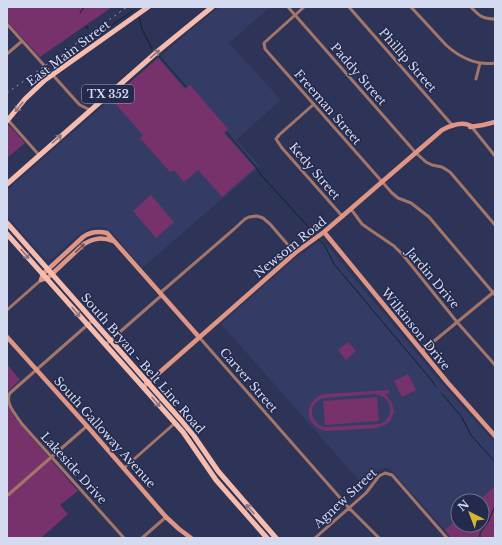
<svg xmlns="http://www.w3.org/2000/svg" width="502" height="545" viewBox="0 0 502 545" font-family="'Libre Baskerville',serif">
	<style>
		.built { fill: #343c66 }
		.green { fill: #77326c; fill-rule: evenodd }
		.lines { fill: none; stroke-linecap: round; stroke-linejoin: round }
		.stream { stroke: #0f2328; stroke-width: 1 }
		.street { stroke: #a47569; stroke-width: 3 }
		.secondary { stroke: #e09684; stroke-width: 4.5 }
		.primary { stroke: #f6bcae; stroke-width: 5 }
		.rail { stroke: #969cb7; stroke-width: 1; stroke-dasharray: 2 4; stroke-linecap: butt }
		.oneway { stroke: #8d737e }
		.oneway2 { stroke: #6f5563 }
		.labels { text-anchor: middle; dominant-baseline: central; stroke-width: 3; stroke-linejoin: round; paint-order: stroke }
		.shield { fill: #242a4d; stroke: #9fa5bf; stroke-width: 1 }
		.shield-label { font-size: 11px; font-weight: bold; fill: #d4daf0 }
		.street-label { font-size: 12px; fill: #d4daf0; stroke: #242a4d }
	</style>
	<rect width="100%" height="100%" fill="#2d3458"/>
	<path class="built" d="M220,7H270L229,43L281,100L236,140L260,166L142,268L113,234L107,228L98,227L88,229L82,232L48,262L7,216V190L194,27Z
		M322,239L449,392L495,443V486L478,501H458V518L445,530L390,469L385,468L379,470L369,484L365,487L221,324L293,260Z"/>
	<path class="green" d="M7,7H112L40,57L7,21Z
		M158,58L185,89L190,85L228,129L224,133L255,168L222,197L198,170L184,182L174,170L170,172L140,138L143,135L111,99Z
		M9,125L25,143L7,158V126Z
		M151,195L174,222L156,238L133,211Z
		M348,342L356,351L346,360L338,350Z
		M7,364L20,380L7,392Z
		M408,374L416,390L402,397L394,381Z
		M389,390V394H385L391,401L394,411L393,414L390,421L385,425L377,428L327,431C304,428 302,400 325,394ZM375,394C392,396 396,416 381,424L325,427C309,423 307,404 323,398Z
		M377,397L379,421L325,425L323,401Z
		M7,403L14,417L78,491L60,505L68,514L41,538H7Z
		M495,486V536L493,538H451L445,530L458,518V525H482V501H478Z"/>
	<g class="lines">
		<path class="stream" d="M80,13L84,7
			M139,17L142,29L152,49
			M86,26L88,29
			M95,37L134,10
			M159,56L186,87
			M226,132L256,167L261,175L315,234
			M319,240L324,244L334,264L433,382L436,387
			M442,394L461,416L471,435L495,462
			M480,538V533L488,522L495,506"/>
		<path class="street" d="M288,7L416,153L426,162L432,165L442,167L450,172L495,225
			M304,7L264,43L265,49L392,193L398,198L411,203L429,217L495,295
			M349,7L453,126
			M411,7L446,45C459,57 477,66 495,63
			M471,7C479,16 483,19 495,19
			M7,24L77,102L80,105L90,110
			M7,54L22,41
			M476,79L480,63
			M314,104L279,135L276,139L282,148L343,217
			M8,120L39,155
			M471,126L495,156
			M351,209L362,224L369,229L394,246L403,255L457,322L495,365
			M160,293L233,230L245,219L249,217L257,216L263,218L270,224L295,253
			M7,310L41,280
			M93,320L10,393C4,403 17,416 22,424L124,538
			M199,337L349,508L379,538
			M105,345L162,295
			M422,351L495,291
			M124,468L175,423
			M8,495L87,426
			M142,538L166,517
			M315,538L366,493L379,476L385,473L392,475L447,538"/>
		<path class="secondary" d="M470,127L483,125L495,122
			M324,232L448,383L495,436
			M44,279H46L52,274L84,244C94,238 102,237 113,241
			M41,280L43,274L83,237C90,232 98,231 107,233L199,337
			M7,337L87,426L166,517L179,529L191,538
			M143,387L295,253L324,232L442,130C450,126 463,121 471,126"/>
		<path class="primary" d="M7,121L25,99L45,80L148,7
			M7,184L158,51L212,7
			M7,223L180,419L194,436L218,471L276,538
			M7,234L183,432L216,480L267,538"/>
		<path class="rail" d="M7,93L127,7"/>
	</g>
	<defs><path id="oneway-shaft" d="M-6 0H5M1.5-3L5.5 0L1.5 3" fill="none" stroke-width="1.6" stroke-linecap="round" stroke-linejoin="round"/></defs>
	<g class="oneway">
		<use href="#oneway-shaft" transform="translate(155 54) rotate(-41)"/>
		<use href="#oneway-shaft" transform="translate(19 107) rotate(129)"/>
		<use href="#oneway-shaft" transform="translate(57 139) rotate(-41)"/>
		<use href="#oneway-shaft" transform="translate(25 254) rotate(49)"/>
		<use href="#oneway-shaft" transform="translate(76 312) rotate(49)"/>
		<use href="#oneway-shaft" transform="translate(156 402) rotate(49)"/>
		<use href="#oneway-shaft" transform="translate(250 509) rotate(-131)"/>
	</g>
	<use class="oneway2" href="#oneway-shaft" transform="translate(80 248) rotate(-43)"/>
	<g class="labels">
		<rect class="shield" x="82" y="85" width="52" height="18" rx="3"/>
		<g class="shield-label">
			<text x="108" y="94">TX 352</text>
		</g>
		<g class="street-label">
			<text transform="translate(68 53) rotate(-37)">East Main Street</text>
			<text transform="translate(408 60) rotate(49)">Phillip Street</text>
			<text transform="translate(359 74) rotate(49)">Paddy Street</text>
			<text transform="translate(328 107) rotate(49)">Freeman Street</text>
			<text transform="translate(315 171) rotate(49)">Kedy Street</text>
			<text transform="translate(290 247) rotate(-39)">Newsom Road</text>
			<text transform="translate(433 278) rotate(50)">Jardin Drive</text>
			<text transform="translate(416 329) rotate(51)">Wilkinson Drive</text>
			<text transform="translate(143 363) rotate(49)">South Bryan - Belt Line Road</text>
			<text transform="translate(249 380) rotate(49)">Carver Street</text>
			<text transform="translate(105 432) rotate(48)">South Galloway Avenue</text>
			<text transform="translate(74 468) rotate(48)">Lakeside Drive</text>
			<text transform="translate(345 498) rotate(-43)">Agnew Street</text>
		</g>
	</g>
	<rect width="502" height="545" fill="none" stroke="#d4daf0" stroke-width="16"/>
	<g transform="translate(470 513) rotate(318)"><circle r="19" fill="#242a4d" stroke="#6a708e"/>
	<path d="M0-3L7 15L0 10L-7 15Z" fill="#d5b534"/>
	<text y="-6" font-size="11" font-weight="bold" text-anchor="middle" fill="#d4daf0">N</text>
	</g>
</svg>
